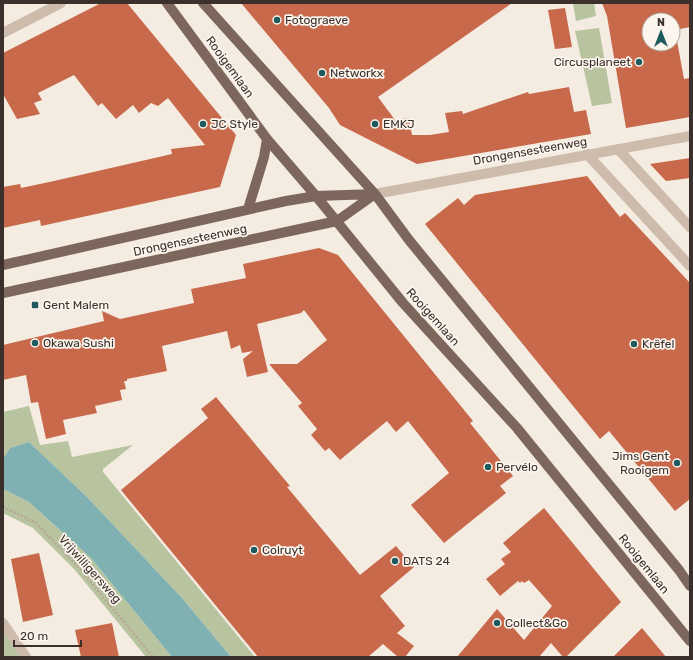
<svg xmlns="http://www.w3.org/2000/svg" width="693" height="660" viewBox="0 0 693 660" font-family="Rubik,sans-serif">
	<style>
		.green { fill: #b8c4a0 }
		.water { fill: #7fb0b2 }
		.building { fill: #c8694b; fill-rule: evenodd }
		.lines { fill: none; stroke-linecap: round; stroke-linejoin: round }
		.path { stroke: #b9a596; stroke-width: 2.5; stroke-dasharray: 2 2; stroke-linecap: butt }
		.minor { stroke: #cdbbac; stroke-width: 10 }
		.major { stroke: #7d675c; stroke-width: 10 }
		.poi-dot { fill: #1f5a5e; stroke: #fbf5ee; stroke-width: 1.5 }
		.labels { text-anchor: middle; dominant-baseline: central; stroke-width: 3.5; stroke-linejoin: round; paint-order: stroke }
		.poi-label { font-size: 12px; fill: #3b302b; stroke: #fbf5ee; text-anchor: start }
		.street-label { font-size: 12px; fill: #3b302b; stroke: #fbf5ee }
	</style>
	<rect width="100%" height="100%" fill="#f4ebe1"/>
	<path class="green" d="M573,3H594L596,16L576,21Z
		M599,28L612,103L592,106L575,31Z
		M29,406L40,445L68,441L72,457L133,445L103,469V472L255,657H231L182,598L86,496L29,442L10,448L3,459V412Z
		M3,489L29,502L91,558L172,657H146L75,570L33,528L3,513Z
		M3,623L26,657H3Z"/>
	<path class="water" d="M29,442L86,496L182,598L231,657H172L91,558L29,502L3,489V459L10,448Z"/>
	<path class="building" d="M101,3H127L236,135L220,187L41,226L40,220L3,228V187L20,184L21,188L54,181L172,154L171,149L205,145L168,98L158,106L151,103L139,113L133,105L116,119L102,103L98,106L74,75L38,93L42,100L34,103L40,114L17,119L3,94V53Z
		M241,3H512L378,97L395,120L409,118L412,135H430L449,132L445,113L462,111L463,114L528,92L529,94L569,87L574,112L586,110L591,134L417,164L340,125L329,108Z
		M602,3H690V27L675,30L684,79L690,78V117L626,128L607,16ZM649,20H673V44H649Z
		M565,8L572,47L555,49L548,10Z
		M690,158V178L666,181L650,164Z
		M587,176L620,217L625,213L690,283V499L675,511L609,431L600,439L425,224L458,198L464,205L475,195Z
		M319,248L338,255L473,421L470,423L513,476L500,486L506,493L444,543L411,505L449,473L408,421L396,432L387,421L340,460L329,448L325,451L311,435L317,429L298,406L302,403L269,364H297L327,340L304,310L301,313L257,324L268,372L247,377L243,359L253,351L242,353L240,345L231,349L227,331L162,346L167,371L127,379V381H124L126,389L120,390L122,400L95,406L97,413L63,420L66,434L46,439L38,402L31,403L26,375L3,380V345L104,321L102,311L120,319L194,303L191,289L246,278L243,264Z
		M216,397L290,486L287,487L360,575L396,546L414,567L380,596L405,626L397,633L414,646L405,657H398L383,644L368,657H258L121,490L208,418L201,409Z
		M544,508L621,602L566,657H563L551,643L539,657H457L497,609L524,640L552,606L529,580L524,583L522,581L520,583L518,581L500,596L486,579L505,564L501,559L511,552L503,543Z
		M39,553L53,615L23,622L11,559Z
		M112,623L119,657H81L75,630Z
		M642,628L666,657H613Z"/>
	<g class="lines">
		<path class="path" d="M3,507L36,523L78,567L153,657"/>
		<path class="minor" d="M3,33L61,3
			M618,149L690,227
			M587,154L690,266
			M375,194L690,136
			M3,623L26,657"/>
		<path class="major" d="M167,3L267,139L316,196L403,303L517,428L690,641
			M203,3L375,194L409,240L679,570L690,586
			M248,209L264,157L267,139
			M3,265L286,201L316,196L375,194
			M3,293L337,221L375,194"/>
	</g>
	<g class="poi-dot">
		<circle cx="277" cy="20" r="4"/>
		<circle cx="639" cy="62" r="4"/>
		<circle cx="322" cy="73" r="4"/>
		<circle cx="203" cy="124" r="4"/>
		<circle cx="375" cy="124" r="4"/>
		<rect x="31" y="301" width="8" height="8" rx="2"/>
		<circle cx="35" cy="343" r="4"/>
		<circle cx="634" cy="344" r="4"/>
		<circle cx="677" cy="463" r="4"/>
		<circle cx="488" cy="467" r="4"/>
		<circle cx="254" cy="550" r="4"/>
		<circle cx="395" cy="561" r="4"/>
		<circle cx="497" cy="623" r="4"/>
	</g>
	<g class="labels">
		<g class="poi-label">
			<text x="285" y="20">Fotograeve</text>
			<text x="631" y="62" text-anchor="end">Circusplaneet</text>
			<text x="330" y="73">Networkx</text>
			<text x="211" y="124">JC Style</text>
			<text x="383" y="124">EMKJ</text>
			<text x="43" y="305">Gent Malem</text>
			<text x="43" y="343">Okawa Sushi</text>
			<text x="642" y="344">Krëfel</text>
			<text x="669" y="456" text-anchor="end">Jims Gent<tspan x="669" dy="14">Rooigem</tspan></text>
			<text x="496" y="467">Pervélo</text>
			<text x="262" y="550">Colruyt</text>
			<text x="403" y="561">DATS 24</text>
			<text x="505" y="623">Collect&amp;Go</text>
		</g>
		<g class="street-label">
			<text transform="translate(230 67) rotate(54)">Rooigemlaan</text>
			<text transform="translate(530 151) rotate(-10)">Drongensesteenweg</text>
			<text transform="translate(190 240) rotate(-12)">Drongensesteenweg</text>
			<text transform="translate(433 317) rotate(48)">Rooigemlaan</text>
			<text transform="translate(644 564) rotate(51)">Rooigemlaan</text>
			<text transform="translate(90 569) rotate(48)">Vrijwilligersweg</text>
		</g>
	</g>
	<rect width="693" height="660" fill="none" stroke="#3b302b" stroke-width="8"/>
	<g transform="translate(661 32)"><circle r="19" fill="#fbf5ee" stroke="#aea6a0"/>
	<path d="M0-3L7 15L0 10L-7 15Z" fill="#1f5a5e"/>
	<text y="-6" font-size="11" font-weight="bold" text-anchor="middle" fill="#3b302b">N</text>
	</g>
	<path d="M14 640v6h67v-6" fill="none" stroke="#3b302b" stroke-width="2"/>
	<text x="20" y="640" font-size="12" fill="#3b302b" stroke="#fbf5ee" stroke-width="3" paint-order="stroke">20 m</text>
</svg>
